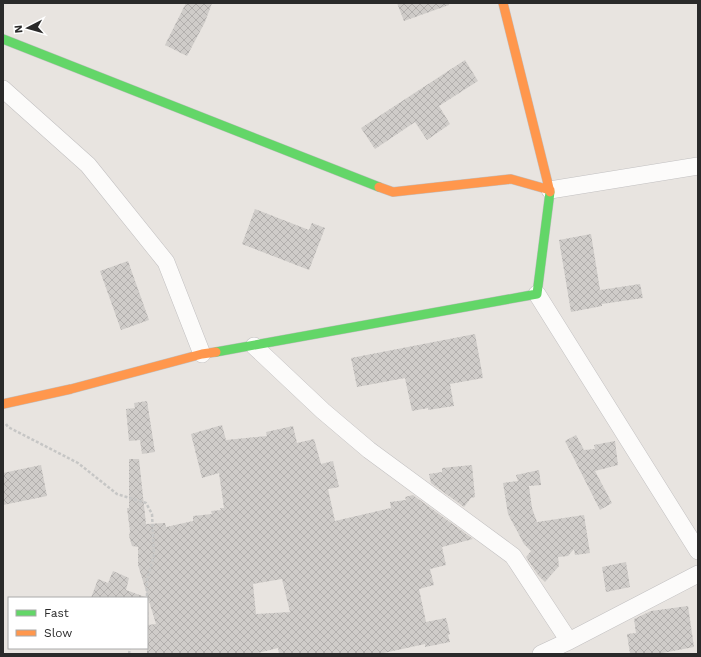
<svg xmlns="http://www.w3.org/2000/svg" width="701" height="657" viewBox="0 0 701 657" font-family="'Work Sans',sans-serif">
	<style>
		.building { fill: url(#building-cross-hatch); fill-rule: evenodd }
		.lines { fill: none; stroke-linecap: round; stroke-linejoin: round }
		.street-casing { stroke: #c2c0c1; stroke-width: 18 }
		.fast-casing { stroke: #c2c0c1; stroke-width: 10 }
		.slow-casing { stroke: #c2c0c1; stroke-width: 10 }
		.path { stroke: #c6c6c5; stroke-width: 2.5; stroke-dasharray: 3 2; stroke-linecap: butt }
		.street { stroke: #fcfbfa; stroke-width: 17 }
		.fast { stroke: #63d668; stroke-width: 9 }
		.slow { stroke: #ff974d; stroke-width: 9 }
	</style>
	<defs>
		<pattern id="building-cross-hatch" width="8" height="8" patternUnits="userSpaceOnUse"><rect width="8" height="8" fill="#cfccc9"/><path d="M0 0l8 8M0 8l8-8" fill="none" stroke="#b2afad"/></pattern>
	</defs>
	<rect width="100%" height="100%" fill="#e8e4e0"/>
	<path class="building" d="M186,3H212L205,22L187,56L165,45Z
		M397,3H449V5L404,21Z
		M465,60L478,81L439,106L450,124L427,140L415,122L375,149L361,128Z
		M255,209L309,230L312,223L325,228L309,270L242,244Z
		M591,234L600,290L640,284L643,298L602,304V306L571,312L559,240Z
		M128,261L149,320L121,330L100,271Z
		M475,334L483,378L450,384L454,406L428,410V408L412,411L405,378L357,387L351,358Z
		M147,401L155,452L142,454L140,440L129,441L126,409L135,408L134,403Z
		M222,425L226,440L267,436L266,432L293,426L297,443L314,439L321,464L333,461L339,487L328,489L335,521L391,508L390,502L406,500L405,497L413,495L473,539L442,547L446,565L430,569L434,585L419,589L426,622L446,618L450,634L448,635L450,642L425,647V644L379,654H279L278,648L254,654H147V639L149,638L148,625L156,624L138,565V547L132,546L129,536L130,531L127,508H129V459H139L146,524L165,523L166,527L193,521V516L212,514L211,511L221,510L220,508H224L219,473L202,478L191,434ZM282,579L290,612L256,614L253,584Z
		M576,435L584,450L595,449L594,445L615,441L618,465L595,471L612,503L600,510L565,441Z
		M41,465L47,496L3,505V473Z
		M472,465L475,497L471,498L464,507L431,483L429,474L442,472V468Z
		M539,470L541,485L529,486L532,508L537,522L584,515L590,553L575,555L574,549L568,556L558,557L559,566L545,582L538,575L526,557L531,551L524,544L508,514L503,483L518,481L516,475Z
		M626,562L630,587L606,592L602,567Z
		M113,571L129,578L126,590L145,597V598H91L98,579L108,583Z
		M688,606L694,647L657,654H630L627,634L636,633L634,619L651,611Z"/>
	<g class="lines">
		<defs>
			<path id="street" d="M3,89L88,165L166,262L202,354
				M550,190L698,166
				M537,294L698,551
				M254,346L323,411L369,450L513,556L569,641
				M541,654L569,641L698,574"/>
			<path id="fast" d="M3,39L379,187
				M216,352L537,294L550,192"/>
			<path id="slow" d="M503,3L550,192
				M379,187L393,192L511,179L550,190
				M3,404L71,389L202,354L216,352"/>
		</defs>
		<use href="#street" class="street-casing"/>
		<use href="#fast" class="fast-casing"/>
		<use href="#slow" class="slow-casing"/>
		<path class="path" d="M6,424L8,427L78,463L117,494L146,503L152,514L154,555L147,580V603
			M147,612V621
			M129,654L130,648"/>
		<use href="#street" class="street"/>
		<use href="#fast" class="fast"/>
		<use href="#slow" class="slow"/>
	</g>
	<rect width="701" height="657" fill="none" stroke="#2a2a2a" stroke-width="8"/>
	<rect x="8" y="597" width="140" height="52" fill="#ffffff" stroke="#aaaaaa"/>
	<rect x="16" y="610" width="20" height="6" fill="#63d668" stroke="#aaaaaa"/>
	<text x="44" y="617" font-size="12" fill="#2a2a2a">Fast</text>
	<rect x="16" y="630" width="20" height="6" fill="#ff974d" stroke="#aaaaaa"/>
	<text x="44" y="637" font-size="12" fill="#2a2a2a">Slow</text>
	<g transform="translate(28 28) rotate(264)" stroke="#ffffff" stroke-width="3" paint-order="stroke">
	<path d="M0-3L7 15L0 10L-7 15Z" fill="#2a2a2a"/>
	<text y="-6" font-size="11" font-weight="bold" text-anchor="middle" fill="#2a2a2a">N</text>
	</g>
</svg>
